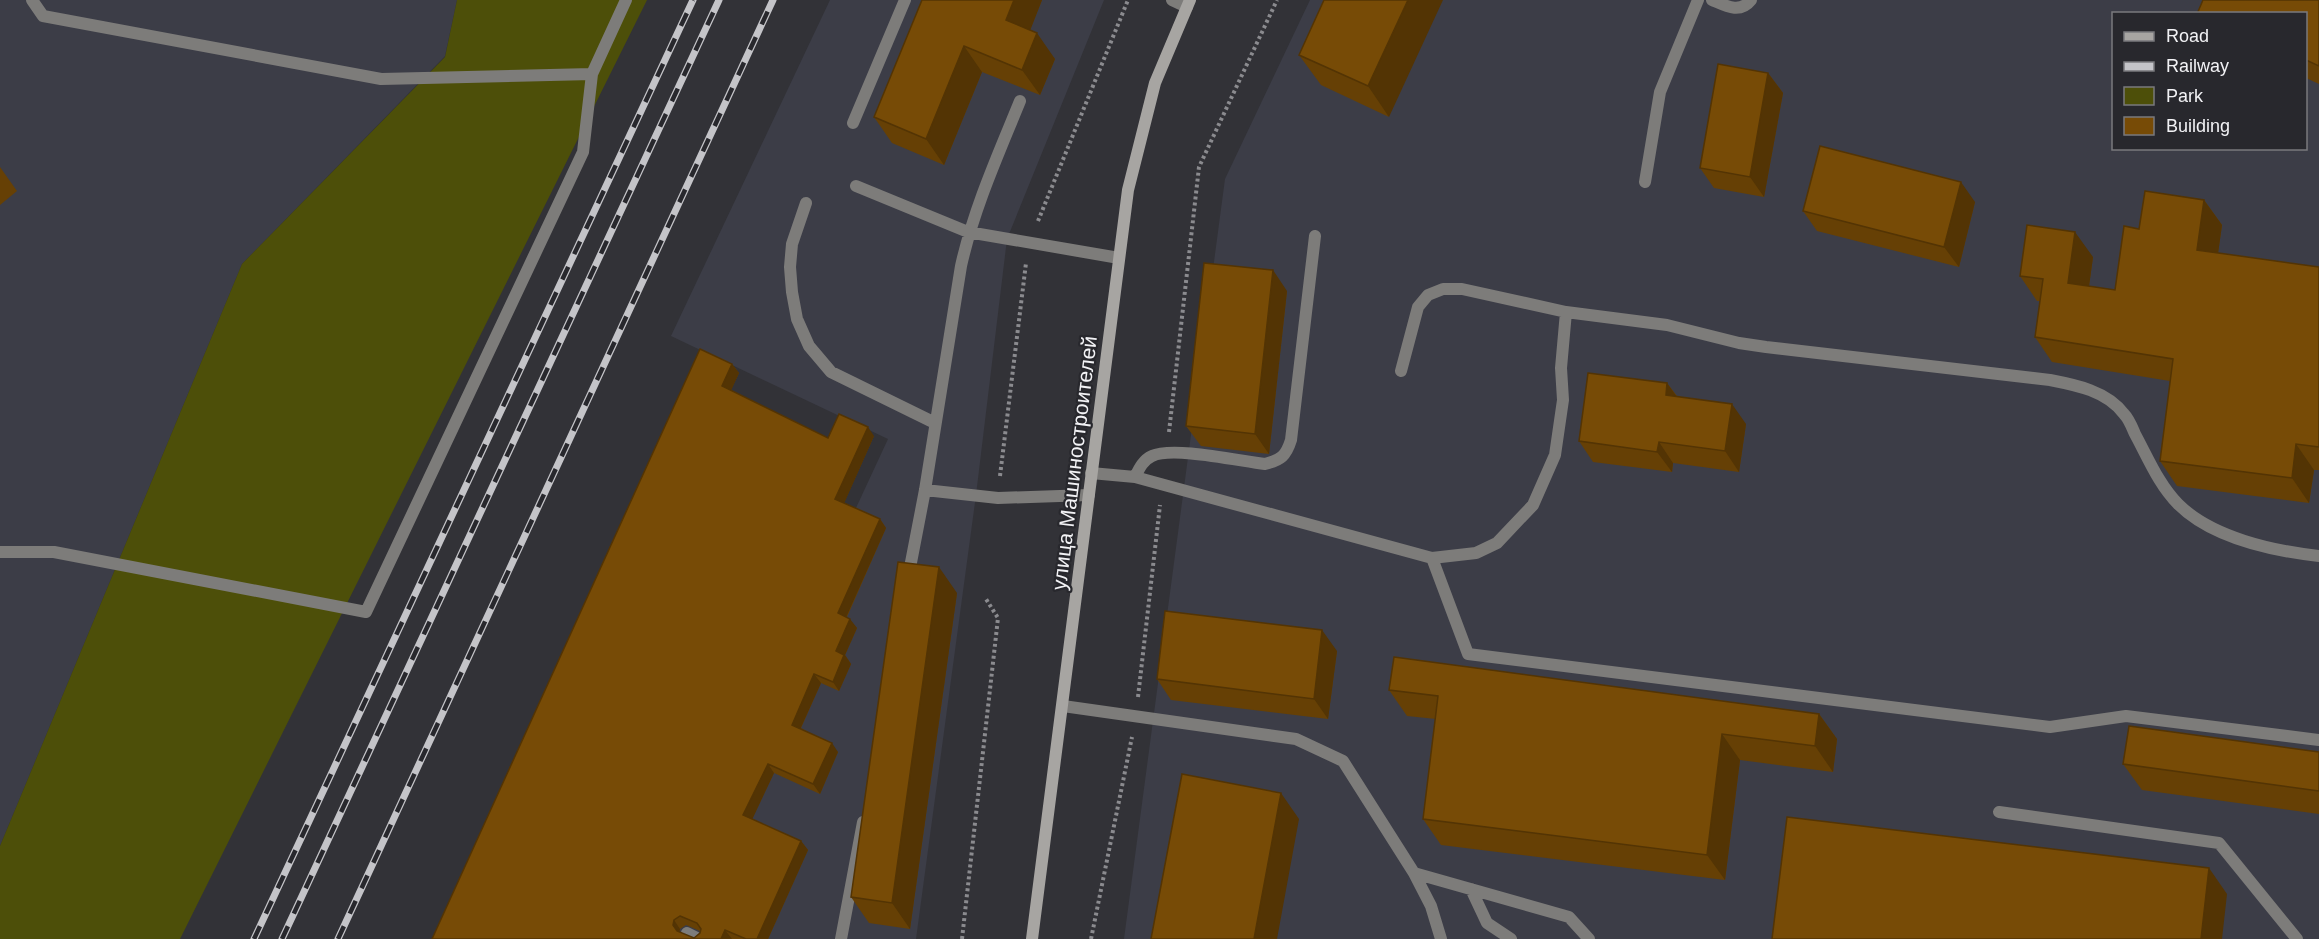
<svg xmlns="http://www.w3.org/2000/svg" width="2319" height="939" viewBox="0 0 2319 939" font-family="Arial,sans-serif">
	<style>
		.built { fill: #3c3d47; fill-rule: evenodd }
		.green { fill: #4d4f09 }
		.lines { fill: none; stroke-linecap: round; stroke-linejoin: round }
		.path { stroke: #8b8b8f; stroke-width: 4; stroke-dasharray: 3 3; stroke-linecap: butt }
		.lane { stroke: #7d7c7a; stroke-width: 12 }
		.secondary { stroke: #a7a5a2; stroke-width: 12 }
		.rail-casing { stroke: #c4c4c8; stroke-width: 7 }
		.rail { stroke: #28282d; stroke-width: 4.5; stroke-dasharray: 14; stroke-linecap: butt }
		.wall { fill: #664005; fill-rule: evenodd }
		.shaded-wall { fill: #533404 }
		.building { fill: #774b06; stroke: #533404; stroke-width: 1.5; fill-rule: evenodd }
		.labels { text-anchor: middle; dominant-baseline: central; stroke-width: 4.5; stroke-linejoin: round; paint-order: stroke }
		.street-label { font-size: 21px; fill: #f2f2f5; stroke: #28282d }
	</style>
	<rect width="100%" height="100%" fill="#323237"/>
	<path class="built" d="M0,0H457L445,56L242,264L0,846Z
		M830,0H1104L1007,239L976,495L916,939H656L888,439L671,336Z
		M1310,0H2319V939H1124L1225,179ZM2114,14H2306V148H2114Z"/>
	<path class="green" d="M457,0H647L180,939H0V846L242,264L445,57Z"/>
	<g class="lines">
		<path class="path" d="M1038,221L1128,0
			M1169,432L1199,167L1277,0
			M1000,476L1026,263
			M1138,697L1160,505
			M962,939L998,618L986,599
			M1091,939L1132,737"/>
		<path class="lane" d="M32,0L43,16L381,79L592,74L626,0
			M1172,0L1187,7
			M1712,0C1726,6 1740,14 1751,0
			M853,123L905,0
			M1645,182L1660,92L1698,0
			M856,186L968,232L1119,258
			M806,203L792,244L790,267L792,292L797,319L809,346L831,372L935,423
			M1566,312L1667,325L1739,343L1766,347L2050,380C2076,385 2107,391 2124,414C2129,419 2132,427 2135,434C2148,458 2159,485 2178,504C2212,538 2274,551 2319,556
			M1091,473L1135,477L1432,558L1476,553L1497,543L1533,505L1555,455L1563,400L1561,368L1566,312L1462,289H1443L1428,295L1418,307L1401,371
			M1135,477C1139,469 1143,460 1152,456C1173,446 1239,461 1265,464C1281,460 1286,456 1291,440L1315,236
			M925,490L998,498L1089,495
			M0,552H54L366,612L583,152L592,74
			M1432,558L1468,654L2050,727L2126,716L2319,740
			M908,578L925,490L961,266C974,208 998,155 1020,101
			M1063,706L1296,739L1343,761L1414,873L1431,906L1441,939
			M1999,812L2219,843L2297,939
			M1414,873L1569,917L1589,939
			M1471,889L1487,923L1511,939
			M687,933L699,939
			M841,939L863,822"/>
		<path class="secondary" d="M1032,939L1128,190L1155,83L1190,0"/>
		<defs>
			<path id="rail" d="M254,939L693,0
				M282,939L719,0
				M338,939L773,0"/>
		</defs>
		<use href="#rail" class="rail-casing"/>
		<use href="#rail" class="rail"/>
	</g>
	<path class="wall" d="M922,0H1042L1030,30L1055,59L1040,95L982,72L944,165L892,143L874,117Z
		M1324,0L1389,117L1321,85L1299,55Z
		M2319,0V84L2306,78V14Z
		M1768,73L1783,93L1764,197L1714,188L1700,168Z
		M0,167L17,191L0,205Z
		M2204,200L2222,225L2218,253L2319,267V470H2314L2309,503L2177,486L2160,461L2170,381L2052,362L2035,337L2040,301H2037L2020,276L2093,257L2089,286L2115,290L2139,229Z
		M1975,202L1959,267L1817,231L1803,211Z
		M1287,291L1269,454L1201,446L1186,426Z
		M732,364L739,373L731,390L828,438L874,436L844,503L880,519L886,528L847,617L857,628L845,655L851,664L839,691L821,683L801,728L838,752L820,794L774,773L752,819L801,841L808,850L768,939H432ZM686,925L700,931V933L694,938L679,932L680,929Z
		M1667,383L1677,396L1746,424L1739,472L1673,463L1672,472L1593,462L1579,441Z
		M957,593L910,929L869,923L851,897Z
		M1337,651L1328,719L1171,700L1157,679Z
		M1389,690L1819,714L1837,739L1833,772L1740,760L1725,880L1441,845L1423,819L1436,719L1407,716Z
		M2319,752V814L2142,790L2123,764Z"/>
	<path class="shaded-wall" d="M1014,0H1042L1024,46L1006,20Z
		M1408,0H1443L1389,117L1368,86Z
		M1037,33L1055,59L1040,95L1022,70Z
		M964,46L982,72L944,165L926,139Z
		M1768,73L1783,93L1764,197L1750,177Z
		M1961,182L1975,202L1959,267L1944,247Z
		M2204,200L2222,225L2215,275L2197,250Z
		M2075,232L2093,257L2086,308L2068,283Z
		M1273,270L1287,291L1269,454L1255,434Z
		M732,364L739,373L729,395L722,386Z
		M1667,383L1682,404L1666,395Z
		M1732,404L1746,424L1739,472L1725,451Z
		M868,427L874,436L842,508L835,499Z
		M1659,442L1673,463L1672,472L1657,452Z
		M2296,444L2314,470L2309,503L2292,478Z
		M880,519L886,528L844,622L838,613Z
		M939,567L957,593L910,929L892,903Z
		M850,619L857,628L845,655L851,664L839,691L833,682L836,651Z
		M1322,630L1337,651L1328,719L1314,699Z
		M814,674L821,683L798,734L792,725Z
		M1819,714L1837,739L1833,772L1815,746Z
		M1722,734L1740,760L1725,880L1707,855Z
		M832,743L838,752L820,794L813,784Z
		M768,764L774,773L750,824L743,815Z
		M1281,793L1299,819L1277,939H1254Z
		M801,841L808,850L768,939H757Z
		M2209,868L2227,894L2222,939H2201Z
		M674,920L680,929L679,934L673,925Z
		M725,930L732,939H721Z"/>
	<path class="building" d="M922,0H1014L1006,20L1037,33L1022,70L964,46L926,139L874,117Z
		M1324,0H1408L1368,86L1299,55Z
		M2203,0H2319V66L2306,60V14H2197Z
		M1718,64L1768,73L1750,177L1700,168Z
		M1820,146L1961,182L1944,247L1803,211Z
		M2145,191L2204,200L2197,250L2319,267V447L2296,444L2292,478L2160,461L2173,359L2035,337L2043,279L2020,276L2027,225L2075,232L2068,283L2115,290L2124,226L2139,229Z
		M1204,263L1273,270L1255,434L1186,426Z
		M700,349L732,364L722,386L828,438L839,414L868,427L835,499L880,519L838,613L850,619L836,651L844,655L833,682L814,674L792,725L832,743L813,784L768,764L743,815L801,841L757,939H746L725,930L721,939H432ZM680,916L697,923L701,929L700,933L694,938L677,931L673,925L674,920Z
		M1588,373L1667,383L1666,395L1732,404L1725,451L1659,442L1657,452L1579,441Z
		M898,562L939,567L892,903L851,897Z
		M1165,611L1322,630L1314,699L1157,679Z
		M1394,657L1819,714L1815,746L1722,734L1707,855L1423,819L1438,696L1389,690Z
		M2129,726L2319,752V791L2123,764Z
		M1182,774L1281,793L1254,939H1151Z
		M1787,817L2209,868L2201,939H1772Z"/>
	<g class="labels">
		<g class="street-label">
			<text transform="translate(1074 463) rotate(-83)">улица Машиностроителей</text>
		</g>
	</g>
	<rect x="2112" y="12" width="195" height="138" fill="#28282d" stroke="#79797d" stroke-width="1.5"/>
	<rect x="2124" y="32" width="30" height="9" fill="#a7a5a2" stroke="#79797d" stroke-width="1.5"/>
	<text x="2166" y="42" font-size="18" fill="#f2f2f5">Road</text>
	<rect x="2124" y="62" width="30" height="9" fill="#c4c4c8" stroke="#79797d" stroke-width="1.5"/>
	<text x="2166" y="72" font-size="18" fill="#f2f2f5">Railway</text>
	<rect x="2124" y="87" width="30" height="18" fill="#4d4f09" stroke="#79797d" stroke-width="1.5"/>
	<text x="2166" y="102" font-size="18" fill="#f2f2f5">Park</text>
	<rect x="2124" y="117" width="30" height="18" fill="#774b06" stroke="#79797d" stroke-width="1.5"/>
	<text x="2166" y="132" font-size="18" fill="#f2f2f5">Building</text>
</svg>
